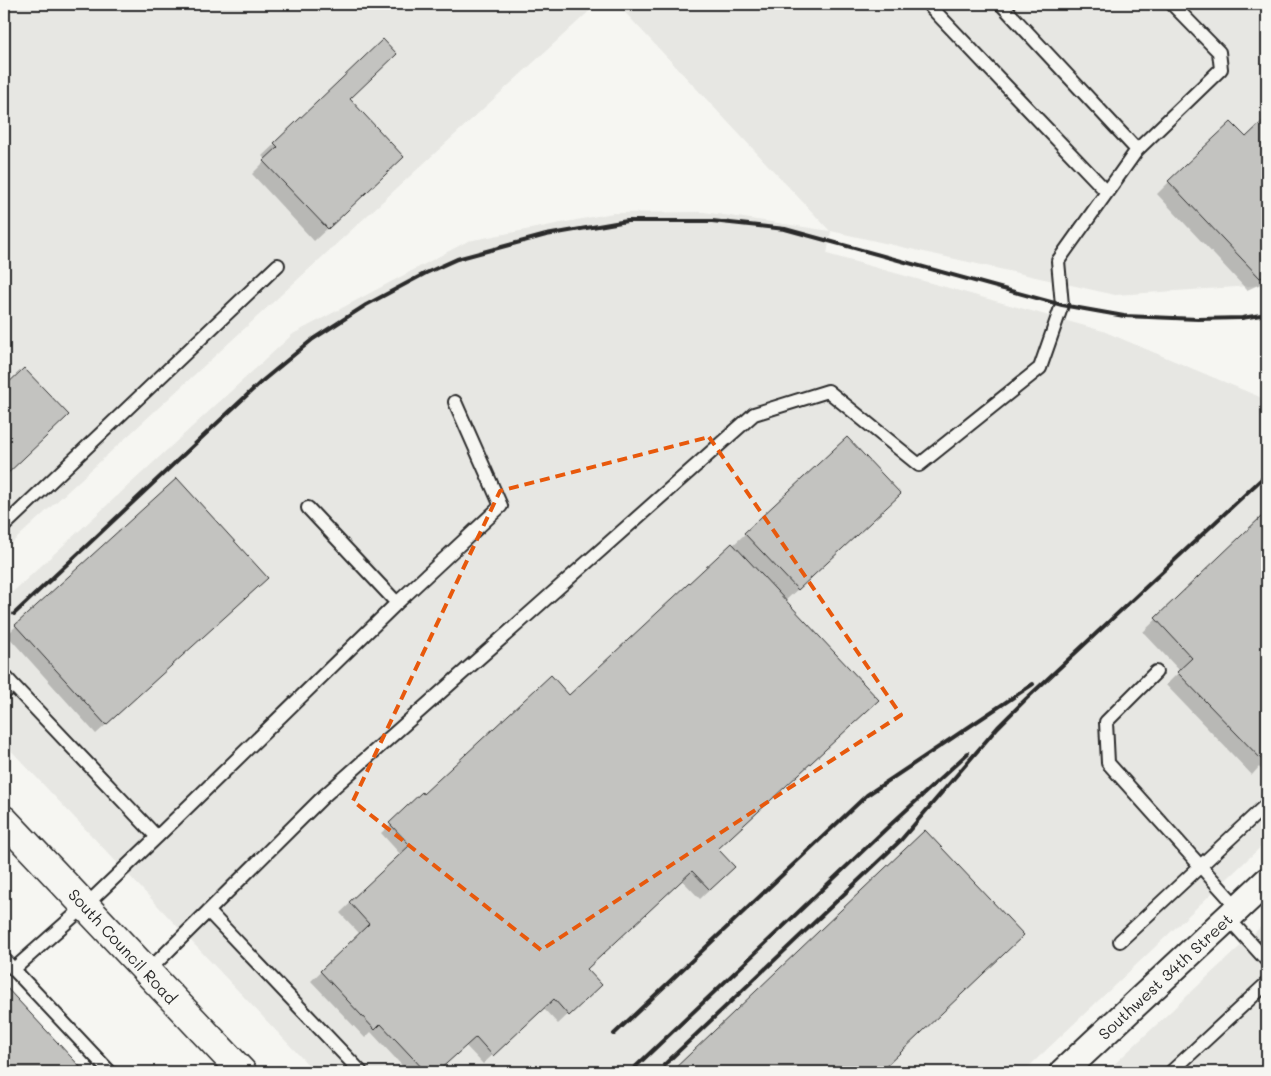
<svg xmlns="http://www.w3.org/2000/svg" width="1271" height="1076" viewBox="0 0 1271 1076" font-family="Mali,sans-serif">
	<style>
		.built { fill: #e7e7e3 }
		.shadow { fill: #0003 }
		.building { fill: #c3c3c0; stroke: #2b2b2b }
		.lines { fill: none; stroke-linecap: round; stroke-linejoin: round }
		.service-casing { stroke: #2b2b2b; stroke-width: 16 }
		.minor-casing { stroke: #2b2b2b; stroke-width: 30 }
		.secondary-casing { stroke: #2b2b2b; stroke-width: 31 }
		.service { stroke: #f6f6f2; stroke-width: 12 }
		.minor { stroke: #f6f6f2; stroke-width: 26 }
		.secondary { stroke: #f6f6f2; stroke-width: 28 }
		.rail { stroke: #2b2b2b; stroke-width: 4 }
		.marked { fill: none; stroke: #e8590c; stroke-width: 4; stroke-dasharray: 10 6; stroke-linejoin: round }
		.labels { text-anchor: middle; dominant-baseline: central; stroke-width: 4; stroke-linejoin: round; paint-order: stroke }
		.street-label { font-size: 16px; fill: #2b2b2b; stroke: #f6f6f2 }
	</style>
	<rect width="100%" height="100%" fill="#f6f6f2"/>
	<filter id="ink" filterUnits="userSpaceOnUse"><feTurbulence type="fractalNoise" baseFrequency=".02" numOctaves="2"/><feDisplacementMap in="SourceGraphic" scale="10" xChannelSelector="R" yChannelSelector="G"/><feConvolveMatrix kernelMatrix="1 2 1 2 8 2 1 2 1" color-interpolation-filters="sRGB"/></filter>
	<g filter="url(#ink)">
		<path class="built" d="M4,4H597L4,550Z
			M617,4H1267V285L1115,295L831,231L827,254L1103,331L1267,400V841L1023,1072H315L4,743V600L293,334L468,241L613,213L704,212L830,231Z
			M1267,921V1072H1106Z"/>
		<path class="shadow" d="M383,41L348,99L390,170L314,241L252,174L266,160L262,156Z
			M1267,118V281L1247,290L1157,194L1169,182L1246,139Z
			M24,369L55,427L4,476V389Z
			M886,507L785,601L717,849L724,876L700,899L682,880L586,970L590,994L558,1024L543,1008L483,1064L465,1045L436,1072H408L371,1032L365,1038L311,981L360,934L340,913L401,855L381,833L423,796L569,697L745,534Z
			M1263,517L1267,521V776L1259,767L1252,775L1166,685L1180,671L1143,632Z
			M257,587L96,734L7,635L16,626Z
			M925,832L1013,944L878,1072H673Z
			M4,987L83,1072H4Z"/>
		<path class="building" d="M383,39L397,54L350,99L404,157L328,229L263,161L278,147L274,143Z
			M1267,117V275L1260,278L1168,181L1231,122L1246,137Z
			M24,368L69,415L4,477V387Z
			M847,437L901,494L798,590L744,533Z
			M177,478L268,578L106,725L15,625Z
			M1263,515L1267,519V761L1265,763L1177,672L1192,658L1155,618Z
			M732,543L879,700L718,849L735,867L710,890L692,871L587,969L602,985L569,1016L554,999L493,1056L476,1037L437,1072H426L381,1024L375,1030L320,971L369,924L349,902L410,845L389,823L422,792L423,794L551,675L569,695Z
			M925,830L1024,935L880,1072H671Z
			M4,985L85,1072H4Z"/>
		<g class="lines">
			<defs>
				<path id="service" d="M928,4L1107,192
					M1137,150L1221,69L1219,52L1172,4
					M308,508L397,603
					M4,526L278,265
					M1156,672L1106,722L1108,763L1238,908
					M4,675L13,685
					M4,693L13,685L157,837L85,906L14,969
					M157,837L397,603L501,506L455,402
					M208,911L361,1072
					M1228,918L1267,961
					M1120,941L1267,804
					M4,959L110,1072
					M147,972L324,796L754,414L828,391L919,465L1040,368L1062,305L1058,261L1137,150L1001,4
					M1171,1072L1267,983"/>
				<path id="minor" d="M1063,1072L1267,881"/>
				<path id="secondary" d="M4,820L242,1072"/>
			</defs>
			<use href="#service" class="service-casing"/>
			<use href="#minor" class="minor-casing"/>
			<use href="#secondary" class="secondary-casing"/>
			<use href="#service" class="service"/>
			<use href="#minor" class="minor"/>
			<use href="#secondary" class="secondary"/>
			<path class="rail" d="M14,614L261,382L313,339L366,305L426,273L457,259L546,235L627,221H712L785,229L1062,305L1124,316L1198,319L1242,318L1267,314
				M614,1034L867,795L1033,684
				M664,1065L901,840L998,727L1026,699L1267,474
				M630,1072L888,827L968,753"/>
		</g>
	</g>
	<path class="marked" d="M709,437L901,715L541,950L353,801L500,491Z"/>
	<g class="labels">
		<g class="street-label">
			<text transform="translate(123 946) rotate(47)">South Council Road</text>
			<text transform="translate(1165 976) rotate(-43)">Southwest 34th Street</text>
		</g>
	</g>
	<rect width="1271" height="1076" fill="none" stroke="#f6f6f2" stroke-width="20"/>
	<rect x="10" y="10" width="1251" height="1056" fill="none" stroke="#2b2b2b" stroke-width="2" filter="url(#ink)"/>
</svg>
